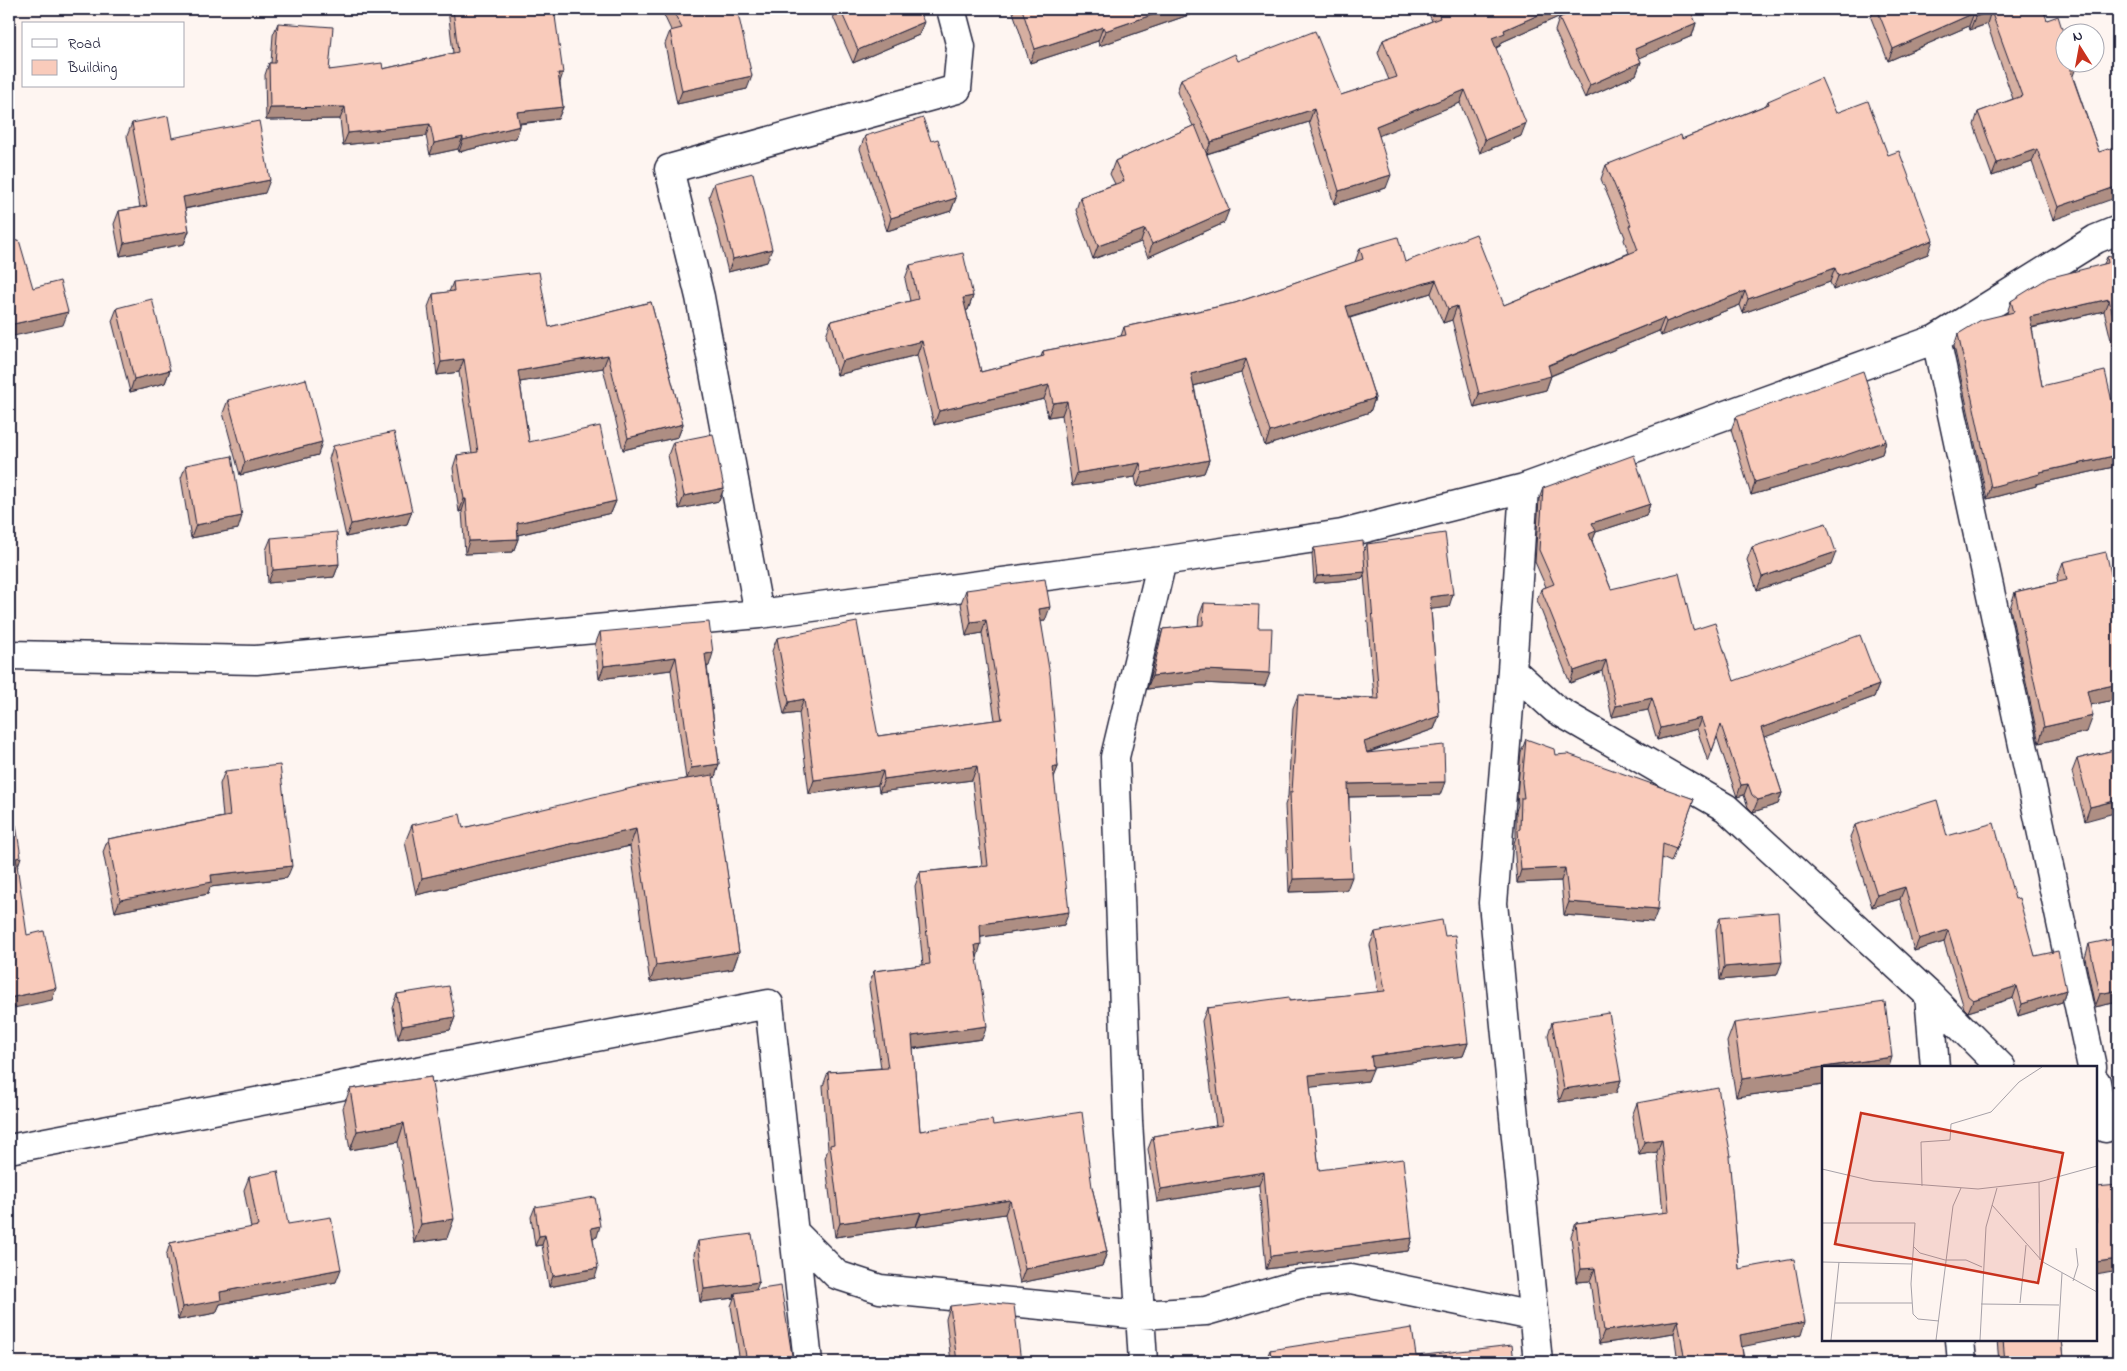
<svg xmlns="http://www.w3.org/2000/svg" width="2127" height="1371" viewBox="0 0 2127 1371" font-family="'Indie Flower',sans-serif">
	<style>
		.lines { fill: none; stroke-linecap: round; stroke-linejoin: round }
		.minor-casing { stroke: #22223b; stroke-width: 31 }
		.minor { stroke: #fff; stroke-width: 28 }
		.wall { fill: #d6afa1; stroke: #22223b }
		.shaded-wall { fill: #ae8e83; stroke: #22223b }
		.building { fill: #f9cbbb; stroke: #22223b }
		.inset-road { fill: none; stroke: #a6a1a8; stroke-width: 1 }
		.view { fill: #c8321e; fill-opacity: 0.15; stroke: #c8321e; stroke-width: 2.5 }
		.inset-edge { fill: none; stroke: #22223b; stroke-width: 2.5 }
	</style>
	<rect width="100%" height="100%" fill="#fef5f1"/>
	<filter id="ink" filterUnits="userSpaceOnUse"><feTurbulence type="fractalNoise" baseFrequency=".02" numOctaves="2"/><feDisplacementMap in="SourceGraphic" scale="10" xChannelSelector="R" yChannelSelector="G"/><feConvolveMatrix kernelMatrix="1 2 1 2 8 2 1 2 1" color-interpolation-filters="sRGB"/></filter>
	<g filter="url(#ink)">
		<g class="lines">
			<defs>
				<path id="minor" d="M1936,339L2092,1067
					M1524,488L1512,670L1493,903L1538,1362
					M759,614L700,297L669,169L957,89L961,47L951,9
					M9,655L256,660L759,614L1162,561L1342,534L1524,488L1936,339L2096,239L2118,230
					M1512,670L1555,709L1726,808L1929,995L2001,1067
					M1929,995L1935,1067
					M2096,1082L2105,1128
					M9,1149L769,1004L808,1362
					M794,1232L837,1275L880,1289L1140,1315L1206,1311L1300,1284L1351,1279L1533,1316
					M1960,1340L1962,1362
					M1143,1362L1128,1121L1115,757L1162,561"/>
			</defs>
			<use href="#minor" class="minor-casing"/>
			<use href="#minor" class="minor"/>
		</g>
		<path class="wall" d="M448,9H554L560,83L563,107L558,119L520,124V126L516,138L459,152L458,149L430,155L426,136L343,145L340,119L266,120L265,75L269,63H271L273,35L278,23L329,70L383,69L453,53Z
			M661,9H737L747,89L677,104L665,44L670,31L671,30Z
			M833,9H918L919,35L853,63L831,12Z
			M1012,9H1206L1099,46L1098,41L1030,63Z
			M1427,9H1567L1565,14L1502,42L1500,46L1496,48L1521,136L1480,153L1460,103L1379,135L1386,188L1334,204L1309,122L1207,154L1224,223L1148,257L1141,242L1093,259L1076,210L1080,197L1115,184L1110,174L1115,161L1193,126L1177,92L1181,79L1238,61L1341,95L1389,80L1378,53L1383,40L1432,21Z
			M1874,9H2043L2047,20L2073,77L2099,152L2053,220L2032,162L1992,176L1974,125L1978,112L2013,99L1987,24L1970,30L1969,26L1888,61L1871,18Z
			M1559,18L1696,23L1692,36L1639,58L1641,62L1636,75L1585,98L1555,31Z
			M1768,101L1836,113L1888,155L1928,254L1833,290L1830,282L1743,313L1740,305L1661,336L1659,331L1551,376L1546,390L1474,408L1452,320L1443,323L1431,293L1350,318L1375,398L1370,412L1265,446L1241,373L1194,386L1209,460L1204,473L1137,487L1135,477L1072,486L1062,415L1048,417L1044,399L934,425L917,355L837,375L826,335L831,321L910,301L905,279L910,265L973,296L968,310H966L981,372L1041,357L1043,351L1121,336L1124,327L1235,303L1355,262L1360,248L1405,262L1504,305L1629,253L1624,240L1625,237L1601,179L1606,165L1682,139L1766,105Z
			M132,123L265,193L185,209L189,231L184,244L120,256L114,224L119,211L140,207L127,136Z
			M865,136L931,141L956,198L951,211L887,231L860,149Z
			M714,183L767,262L728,272L709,196Z
			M2118,254V369L2104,311L2032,328L2042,386L2118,427V466L2036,484V486L1987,499L1954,346L1958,334L2007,313L2011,301L2104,264L2107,257Z
			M453,282L549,327L651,302L683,424L678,437L623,450L603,368L520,382L529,442L616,501L611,513L518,535V539L513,552L465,554L462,511L459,512L453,468L457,455L472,453L459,372L437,375L428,307L433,294L449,292Z
			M117,308L170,370L165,383L130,392L112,321Z
			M228,400L318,455L240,475L223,413Z
			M1736,417L1886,441L1882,454L1825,474L1751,495L1731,430Z
			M673,442L724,488L719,501L679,509L668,455Z
			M333,446L412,511L407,524L346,537L329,459Z
			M186,465L238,529L191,538L181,478Z
			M1543,488L1650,504L1646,516L1596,532L1592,541L1611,589L1693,630L1734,681L1879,685L1874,697L1764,737L1782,793L1778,804L1753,812L1748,807L1744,795L1737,797L1717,737L1708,762L1697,729L1657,740L1648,710L1612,717L1602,671L1570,683L1537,600L1541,589L1546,587L1535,562L1539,499Z
			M271,538L339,564L334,577L268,583L266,550Z
			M1367,544L1449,607L1431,609L1439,716L1434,729L1367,753L1440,795L1349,797L1347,890L1289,892L1285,805L1288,796L1293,708L1298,695L1374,698L1364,575L1362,579L1314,583L1312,554L1314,548L1363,553Z
			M1752,547L1831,565L1757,590L1747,560Z
			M2063,562L2118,699L2090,705L2087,732L2039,743L2010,608L2015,592L2058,582L2057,578Z
			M966,590L1045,621H1041L1058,767L1054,776L1064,925L981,937L976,958L982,1039L913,1049L920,1131L993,1125L1092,1187L1107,1252L1102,1266L1020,1283L1005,1214L916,1227V1226L835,1237L825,1158L828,1149L823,1086L828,1072L881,1068L869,985L874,971L923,965L915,886L920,872L982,866L972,780L879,792L878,785L809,794L799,713L784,715L772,651L777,638L878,736L995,720L982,633L966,636L961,603Z
			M1204,603L1258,628L1265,686L1201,683L1147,689L1159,642L1163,629L1198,626L1199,616Z
			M600,632L709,666H707L719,764L715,777L713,778L739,952L733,969L650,982L630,846L416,895L405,842L412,825L463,828L686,779L671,670L599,679L595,645Z
			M1526,739L1555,755L1694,799L1671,862L1662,858L1653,922L1564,915L1561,881L1517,883L1514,843L1516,837V811L1518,805L1517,795L1521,752Z
			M2118,749L2085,821L2072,772L2077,759Z
			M225,771L287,878L210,887L208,894L115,912L103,852L108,839L223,817L220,784Z
			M1855,825L1947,836L2015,899L2035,956L2066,990L2062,1002L2018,1016L2013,998L1968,1012L1964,1008L1944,942L1914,951L1900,899L1872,907L1850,837Z
			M1720,917L1777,975L1720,980L1716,930Z
			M1375,932L1468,1043L1463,1056L1372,1068L1368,1081L1310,1087L1319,1170L1412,1238L1408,1251L1266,1269L1259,1185L1157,1202L1148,1149L1153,1136L1216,1126L1202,1021L1207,1008L1289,1001L1378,992L1370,945Z
			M2089,944L2118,1002L2095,1007L2085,958Z
			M397,994L455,1017L450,1030L398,1039L392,1007Z
			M1552,1022L1621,1080L1616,1093L1559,1102L1548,1035Z
			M1734,1023L1823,1067V1085L1736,1097L1727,1042Z
			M431,1077L447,1238L414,1243L398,1142L350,1150L343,1108L350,1089Z
			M1637,1103L1729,1161L1739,1269L1801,1335L1742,1346L1744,1362H1678L1674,1333L1599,1344L1590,1281L1576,1282L1571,1236L1576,1223L1663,1213L1657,1152L1639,1155L1632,1116Z
			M249,1177L336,1282L220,1304L216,1313L178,1320L166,1256L170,1243L251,1228L244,1190Z
			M535,1207L597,1237H593L595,1278L549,1287L542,1245L535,1246L531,1217Z
			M698,1241L756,1289L793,1362H740L731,1306L734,1298L700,1302L694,1254Z
			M950,1306L1021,1362H951L946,1319Z
			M1997,1340H2062L2064,1358L2062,1362H1999Z
			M1270,1350L1416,1356L1514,1362H1265Z"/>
		<path class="shaded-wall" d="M1169,9H1206L1099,46L1105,31Z
			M1552,9H1567L1565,14L1502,42L1500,46L1487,51L1492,38L1504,30Z
			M1991,11L1987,24L1970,30L1975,17Z
			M1974,13L1969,26L1888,61L1893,49Z
			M924,22L919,35L853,63L858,50Z
			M1696,23L1692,36L1630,62L1635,49Z
			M1103,27L1098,41L1030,63L1035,49Z
			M1641,62L1636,75L1585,98L1590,85Z
			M2076,68L2071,81L2070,70Z
			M558,73H563L559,85Z
			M752,76L747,89L677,104L682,91Z
			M1465,90L1460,103L1371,139L1376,126Z
			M345,107L340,119L266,120L270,108Z
			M563,107L558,119L512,124L517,112Z
			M1314,109L1309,122L1206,154L1211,142Z
			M1526,123L1521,136L1480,153L1485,140Z
			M430,124L426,136L343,145L348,133Z
			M520,126L516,138L459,152L463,140Z
			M463,137L458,149L430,155L434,143Z
			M2037,149L2032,162L1992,176L1997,163Z
			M1391,175L1386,188L1334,204L1339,191Z
			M270,180L265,193L178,210L183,197Z
			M2118,186V197L2053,220L2058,207Z
			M956,198L951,211L887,231L891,218Z
			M1229,210L1224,223L1148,257L1152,244Z
			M1145,229L1141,242L1093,259L1098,246Z
			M189,231L184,244L120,256L124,243Z
			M1933,240L1928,254L1833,290L1838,276Z
			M772,249L767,262L728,272L733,259Z
			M1835,268L1830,282L1743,313L1748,299Z
			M1436,280L1431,293L1341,320L1346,306Z
			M1745,291L1740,305L1661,336L1666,322Z
			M973,296L968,310L958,312L963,298Z
			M2109,299L2104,311L2025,329L2030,317Z
			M1457,306L1452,320L1443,323L1448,309Z
			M68,312L63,325L9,337V325Z
			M1664,318L1659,331L1550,376H1551L1546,390L1474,408L1479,394Z
			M922,341L917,355L837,375L842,361Z
			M608,355L603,368L514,383L518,371Z
			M464,359L459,372L437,375L441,362Z
			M1246,359L1241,373L1186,388L1191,374Z
			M170,370L165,383L130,392L134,379Z
			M1049,385L1044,399L934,425L939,411Z
			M1375,398L1370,412L1265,446L1270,432Z
			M1067,401L1062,415L1048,417L1053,403Z
			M683,424L678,437L623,450L628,438Z
			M1886,441L1882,454L1825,474L1751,495L1755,482Z
			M322,442L318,455L240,475L245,462Z
			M2118,455V466L2036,484V486L1987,499L1991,487L2040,472Z
			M1209,460L1204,473L1137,487L1142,473Z
			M1140,463L1135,477L1072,486L1077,473Z
			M724,488L719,501L679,509L684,496Z
			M464,499H466L462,511L459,512Z
			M616,501L611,513L513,536L517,523Z
			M1650,504L1646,516L1596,532L1592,542L1585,545L1592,523Z
			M412,511L407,524L346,537L351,524Z
			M242,516L238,529L191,538L196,525Z
			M518,539L513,552L465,554L469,541Z
			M1836,552L1831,565L1757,590L1762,577Z
			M339,564L334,577L268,583L273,570Z
			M1365,572L1362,579L1314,583L1317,576Z
			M1453,594L1449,607L1425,610L1430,597Z
			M1050,607L1045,621L1034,622L1039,609Z
			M986,620L982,633L966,636L971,622Z
			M713,653L709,666L701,667L705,654Z
			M676,657L671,670L599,679L604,666Z
			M1606,660L1602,671L1570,683L1574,671Z
			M1205,670L1270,673L1265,686L1201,683L1147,689L1152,676Z
			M2118,684V699L2081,707L2087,691Z
			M1879,685L1874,697L1757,740L1761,728Z
			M1652,698L1648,710L1612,717L1616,706Z
			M804,699L799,713L784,715L789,702Z
			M1439,716L1434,729L1359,755L1364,742Z
			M2093,716L2087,732L2039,743L2044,727Z
			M1701,718L1697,729L1657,740L1661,728Z
			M719,764L715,777L686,781L691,768Z
			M977,766L972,780L879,792L884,779Z
			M1053,767H1058L1053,780Z
			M883,771L878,785L809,794L814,780Z
			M1445,782L1440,795L1344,797L1348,784Z
			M1748,784L1744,795L1737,797L1741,785Z
			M1782,793L1778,804L1753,812L1758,800Z
			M2118,800V812L2085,821L2090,807Z
			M636,829L630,846L416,895L422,878Z
			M21,857L17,869L16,858Z
			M292,866L287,878L210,887L208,894L115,912L120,900L211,875Z
			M1565,868L1561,881L1517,883L1521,870Z
			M1352,877L1347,890L1289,892L1293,879Z
			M1905,887L1900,899L1872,907L1877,895Z
			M1569,902L1658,909L1653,922L1564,915Z
			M1069,912L1064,925L975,938L980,924Z
			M1948,930L1944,942L1914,951L1919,939Z
			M981,944L977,958L975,945Z
			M739,952L733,969L650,982L656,965Z
			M1782,962L1777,975L1720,980L1724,967Z
			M2017,986L2013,998L1968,1012L1973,1000Z
			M56,988L52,1000L9,1009V998Z
			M2066,990L2062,1002L2018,1016L2022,1004Z
			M2118,990V1002L2095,1007L2100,994Z
			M455,1017L450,1030L398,1039L402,1026Z
			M987,1026L982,1039L908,1049L912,1036Z
			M1468,1043L1463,1056L1366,1069L1371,1056Z
			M1892,1057L1889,1067H1823V1085L1736,1097L1742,1079Z
			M1373,1069L1368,1081L1304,1088L1309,1075Z
			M1621,1080L1616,1093L1559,1102L1564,1089Z
			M404,1123L398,1142L350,1150L357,1131Z
			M1662,1139L1657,1152L1639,1155L1644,1142Z
			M1264,1172L1259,1185L1157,1202L1161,1189Z
			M1010,1200L1005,1214L916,1227L921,1214Z
			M921,1212L916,1226L835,1237L840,1223Z
			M454,1219L447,1238L414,1243L421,1224Z
			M600,1226L597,1237L588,1238L591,1228Z
			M545,1235L542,1245L535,1246L539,1236Z
			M1412,1238L1408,1251L1266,1269L1271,1256Z
			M1107,1252L1102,1266L1020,1283L1025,1269Z
			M2118,1259V1271L2096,1275V1262Z
			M598,1268L595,1278L549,1287L553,1276Z
			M1595,1268L1590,1281L1576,1282L1581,1269Z
			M341,1269L336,1282L220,1304L216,1313L178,1320L183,1307L220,1292Z
			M759,1282L754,1295L735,1293L734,1298L700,1302L704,1289Z
			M1678,1320L1674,1333L1599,1344L1604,1331Z
			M1805,1322L1801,1335L1736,1348L1740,1335Z
			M2064,1358L2062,1362H2009Z"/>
		<path class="building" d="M453,9H554L563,73H558L563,107L517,112L520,126L463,140V137L434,143L430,124L348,133L345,107L270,108L269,63H275L278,23L333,27L329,70L382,63L383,69L458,52Z
			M672,9H737L752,76L682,91L670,31L682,28Z
			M840,9H918L924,22L858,50Z
			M1022,9H1169L1105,31L1103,27L1035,49Z
			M1437,9H1552L1504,30L1505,33L1492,38L1526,123L1485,140L1465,90L1376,126L1391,175L1339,191L1314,109L1211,142L1181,79L1235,54L1238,61L1315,31L1341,95L1397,77L1383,40L1440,18Z
			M1580,9H1690L1696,23L1635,49L1641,62L1590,85L1559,18Z
			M1877,9H2043L2047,20L2058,16L2064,35V62H2074L2076,68L2070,70L2099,152L2114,147L2118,160V186L2058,207L2037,149L1997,163L1978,112L2022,96L1991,11L1975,17L1974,13L1893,49Z
			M1821,78L1836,113L1868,101L1888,155L1899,151L1933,240L1838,276L1835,268L1748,299L1745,291L1666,322L1664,318L1548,365L1551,376L1479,394L1457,306L1448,309L1436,280L1346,306L1375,398L1270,432L1246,359L1191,374L1209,460L1142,473L1140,463L1077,473L1067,401L1053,403L1049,385L939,411L922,341L842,361L831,321L918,299L910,265L963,253L973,296L963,298L981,372L1044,356L1043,351L1126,335L1124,327L1235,303L1363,259L1360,248L1398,237L1405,262L1476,234L1504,305L1638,250L1629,226L1631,225L1606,165L1681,135L1682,139L1769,104L1768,101Z
			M168,116L172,138L259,121L270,180L183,197L189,231L124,243L119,211L147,206L132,123Z
			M923,118L931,141L938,139L956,198L891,218L865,136Z
			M1195,125L1229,210L1152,244L1145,229L1098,246L1080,197L1124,181L1115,161Z
			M753,173L772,249L733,259L714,183Z
			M19,240L33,288L60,281L68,312L9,325V243Z
			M2118,254V338L2109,299L2030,317L2042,386L2105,371L2118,427V455L2040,472V474L1991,487L1958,334L1981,320L2014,312L2011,301L2048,278L2108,263L2107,257Z
			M539,272L549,327L651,302L683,424L628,438L608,355L518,371L529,442L600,426L616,501L517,523L518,539L469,541L466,499H464L457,455L478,452L464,359L441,362L433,294L454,291L453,282Z
			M152,299L170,370L134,379L117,308Z
			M1863,371L1886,441L1829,461L1755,482L1736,417Z
			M306,379L322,442L245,462L228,400Z
			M394,432L412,511L351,524L333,446Z
			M713,434L724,488L684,496L673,442Z
			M1634,455L1650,504L1592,523L1596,531L1589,534L1611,589L1679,573L1693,630L1715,623L1734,681L1860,635L1879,685L1761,728L1782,793L1758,800L1752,795L1748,784L1741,785L1721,725L1712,751L1701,718L1661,728L1652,698L1616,706L1606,660L1574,671L1541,589L1554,584L1539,550L1543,488Z
			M232,456L242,516L196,525L186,465Z
			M1826,523L1836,552L1762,577L1752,547Z
			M337,532L339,564L273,570L271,538Z
			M1445,533L1453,594L1430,597L1439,716L1364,742L1367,753L1444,745L1445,782L1348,784L1352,877L1293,879L1290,792H1292L1298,695L1379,699L1367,544Z
			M1363,541L1365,572L1317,576L1314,548Z
			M2106,552L2118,604V684L2087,691L2093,716L2044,727L2015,592L2067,580L2063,562Z
			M1045,579L1050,607L1039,609L1050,675L1058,767H1053L1069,912L980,924L981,944L975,945L987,1026L912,1036L920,1131L992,1120L993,1125L1082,1112L1092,1187L1107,1252L1025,1269L1010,1200L921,1214V1212L840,1223L830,1145L834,1144L828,1072L888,1068L874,971L930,964L920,872L988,866L977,766L884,779L883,771L814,780L804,699L789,702L777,638L857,622L878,736L1002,719L986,620L971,622L966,590Z
			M1204,603L1259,605L1258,628H1272L1270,673L1205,670L1152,676L1163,629L1203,625Z
			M709,622L713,653L705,654L719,764L691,768L676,657L604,666L600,632Z
			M1526,739L1554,749L1555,755L1568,754L1694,799L1676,849L1663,844L1658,909L1569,902L1565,868L1521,870L1518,830L1520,829L1521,798H1524L1522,782Z
			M2118,749V800L2090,807L2077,759Z
			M280,765L292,866L211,875L212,882L120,900L108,839L230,816L225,771Z
			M713,775L739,952L656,965L636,829L422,878L412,825L460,814L463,828L640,786Z
			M1937,800L1947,836L1994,823L2015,899L2019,898L2035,956L2058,951L2066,990L2022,1004L2017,986L1973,1000L1968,996L1948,930L1919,939L1905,887L1877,895L1855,825Z
			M16,825L21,857L16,858L27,935L44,931L56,988L9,998V826Z
			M1778,912L1782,962L1724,967L1720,917Z
			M1442,920L1445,936L1455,935L1468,1043L1371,1056L1373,1069L1309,1075L1319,1170L1403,1159L1412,1238L1271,1256L1264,1172L1161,1189L1153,1136L1222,1125L1207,1008L1289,997V1001L1385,991L1375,932Z
			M2118,938V990L2100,994L2089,944Z
			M449,986L455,1017L402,1026L397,994Z
			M1885,1002L1892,1057L1742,1079L1734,1023Z
			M1609,1013L1621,1080L1564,1089L1552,1022Z
			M431,1077L454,1219L421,1224L404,1123L357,1131L350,1089Z
			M1718,1088L1731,1156H1729L1739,1269L1794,1259L1805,1322L1740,1335L1744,1362H1685L1678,1320L1604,1331L1595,1268L1581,1269L1576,1223L1669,1212L1662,1139L1644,1142L1637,1103Z
			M278,1171L288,1224L331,1217L341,1269L220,1292L221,1300L183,1307L170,1243L258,1226L249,1177Z
			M2118,1185V1259L2096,1262V1187Z
			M595,1197L600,1226L591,1228L598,1268L553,1276L545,1235L539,1236L535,1207Z
			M752,1234L759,1282L704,1289L698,1241Z
			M781,1286L793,1362H747L735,1293Z
			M984,1302L1014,1305L1021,1362H957L950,1306Z
			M1412,1328L1416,1356L1512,1345L1514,1362H1272L1270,1350Z
			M2003,1340H2062L2064,1358L2005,1362Z"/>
	</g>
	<g transform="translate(1822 1066)">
		<rect width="275" height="275" fill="#fef5f1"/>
		<path class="inset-road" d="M0,103L51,115L156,123L217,116L275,100M217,116L218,194M100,120L99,76L128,74L129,58L169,46L197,16L220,1M170,139L221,196L275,226M0,157H93L89,218L91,248L96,253L117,255M91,180L98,187L123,194H144L160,201M0,196L90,198M251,215L256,199L254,182M13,237H90M198,237L204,179M159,238L237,239M9,274L17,196M114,274L131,140L139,122M158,274L164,161L175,122M236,274L240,207"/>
		<path class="view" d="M39,47L241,87L216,217L13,178Z"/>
		<rect width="275" height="275" class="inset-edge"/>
	</g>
	<rect width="2127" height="1371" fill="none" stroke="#fff" stroke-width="30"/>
	<rect x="15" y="15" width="2097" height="1341" fill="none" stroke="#22223b" stroke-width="2" filter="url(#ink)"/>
	<rect x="22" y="22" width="162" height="65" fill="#ffffff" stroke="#a7a7b1"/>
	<rect x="32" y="39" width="25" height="8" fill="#ffffff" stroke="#a7a7b1"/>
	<text x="68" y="48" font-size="15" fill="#22223b">Road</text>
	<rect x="32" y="60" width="25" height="15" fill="#f9cbbb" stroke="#a7a7b1"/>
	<text x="68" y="72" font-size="15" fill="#22223b">Building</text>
	<g transform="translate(2080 48) rotate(349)"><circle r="24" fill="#ffffff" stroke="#a7a7b1"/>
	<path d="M0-4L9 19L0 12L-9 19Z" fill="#c8321e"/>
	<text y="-8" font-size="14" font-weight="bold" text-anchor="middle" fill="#22223b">N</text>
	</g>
</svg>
